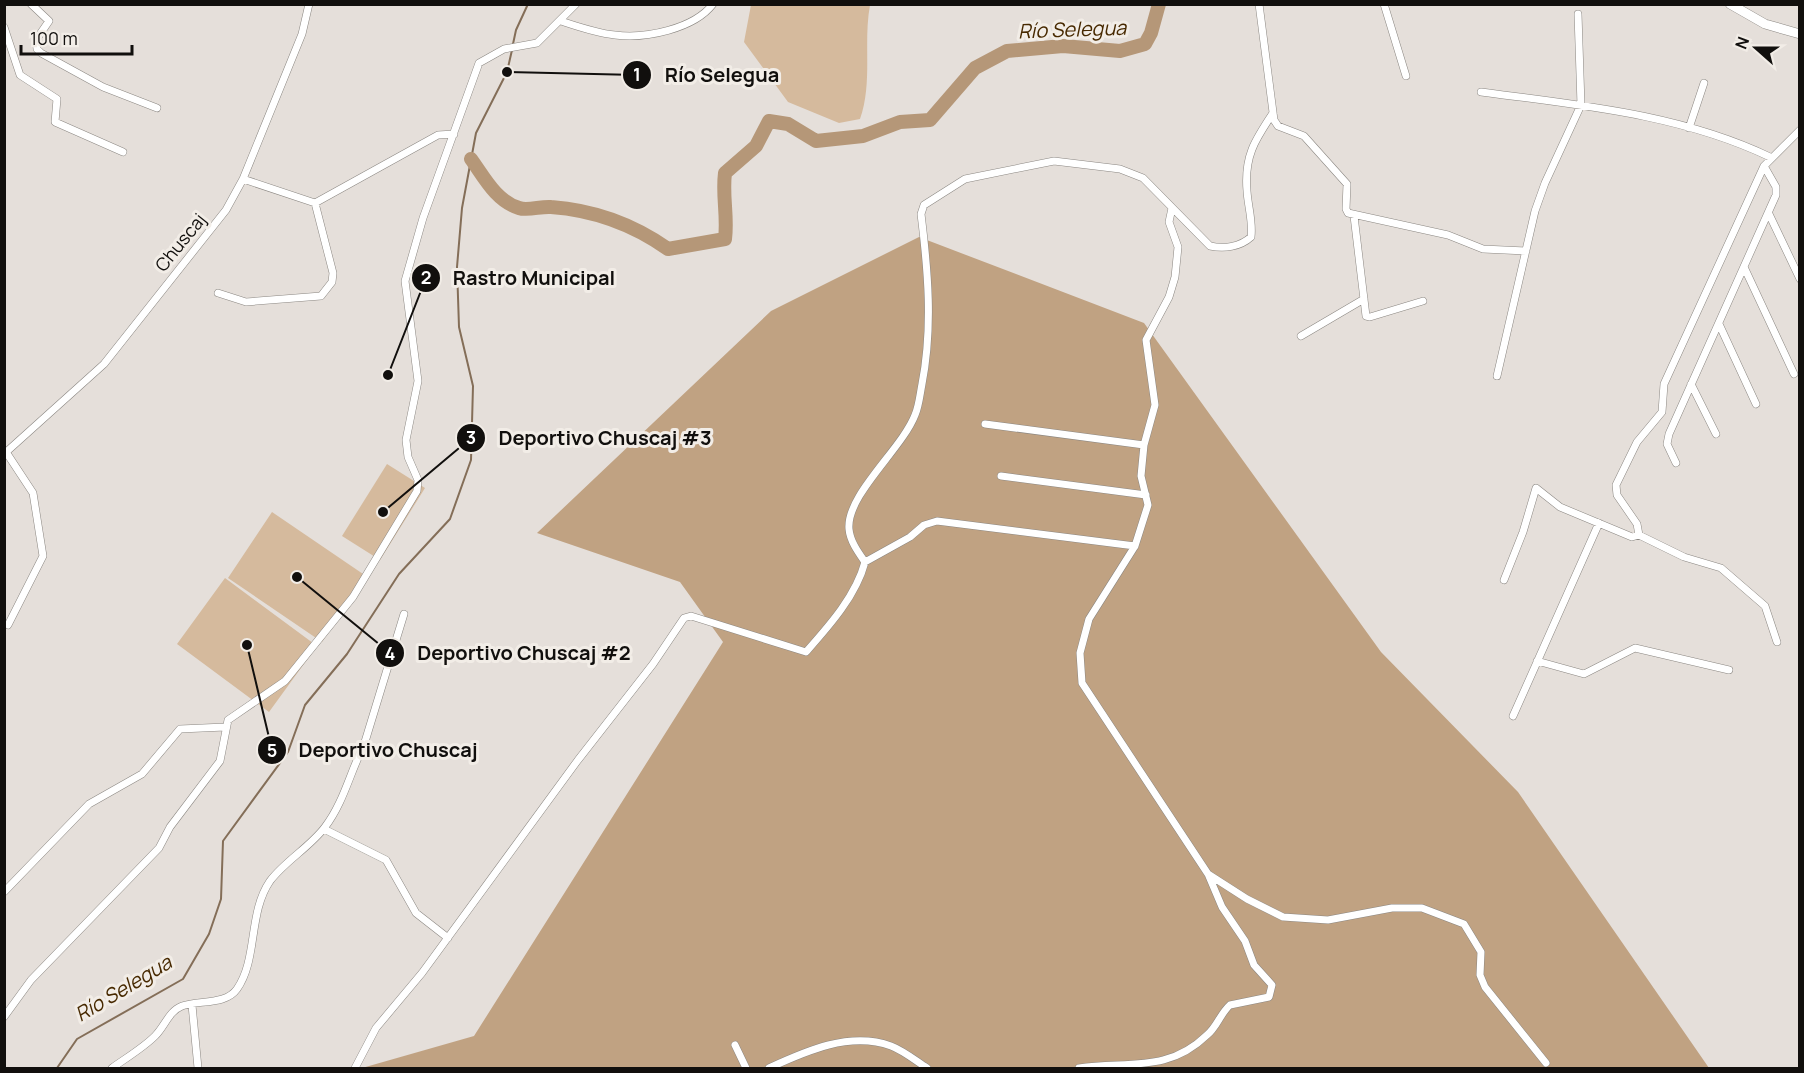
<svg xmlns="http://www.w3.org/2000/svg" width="1804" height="1073" viewBox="0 0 1804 1073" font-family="Manrope,sans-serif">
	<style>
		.green { fill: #d5ba9d }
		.forest { fill: #c0a282 }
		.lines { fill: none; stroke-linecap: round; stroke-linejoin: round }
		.stream { stroke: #846e58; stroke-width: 2 }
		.river { stroke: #b59778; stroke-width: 14 }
		.street-casing { stroke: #8b8782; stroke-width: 8 }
		.secondary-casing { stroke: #8b8782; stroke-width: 10 }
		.street { stroke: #fff; stroke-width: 7 }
		.secondary { stroke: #fff; stroke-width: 9 }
		.labels { text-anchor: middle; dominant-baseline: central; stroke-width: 6; stroke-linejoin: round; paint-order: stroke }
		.street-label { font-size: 18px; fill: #110f0d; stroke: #f2ede7 }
		.water-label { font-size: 20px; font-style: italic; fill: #472900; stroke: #f2ede7 }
		.leader { fill: none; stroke: #110f0d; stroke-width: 2 }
		.callout-dot { fill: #110f0d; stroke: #f2ede7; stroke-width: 2 }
		.mark-label { font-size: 18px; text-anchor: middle; font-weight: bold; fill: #fff }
		.callout-label { font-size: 20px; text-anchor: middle; font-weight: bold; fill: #110f0d; stroke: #f2ede7; stroke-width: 6; stroke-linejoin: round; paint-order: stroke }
	</style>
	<rect width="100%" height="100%" fill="#e5dfda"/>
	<path class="green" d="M751,5H870C863,43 873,82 860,119L839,123L788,102L744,42Z
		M387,464L425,488L380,560L342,536Z
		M272,512L366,576L322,642L228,578Z
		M225,578L317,646L269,712L177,644Z"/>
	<path class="forest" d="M919,237L1144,323L1381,652L1518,792L1709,1068H362L474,1036L723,642L680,582L537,533L771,311Z"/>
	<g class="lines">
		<path class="stream" d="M513,44L516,30L528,4
			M57,1068L77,1039L183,979L209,934L221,899L223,841L288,752L305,705L347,654L399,574L450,519L471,460L473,386L459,327L457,267L462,208L476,133L507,72L512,50"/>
		<path class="river" d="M471,159C484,177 496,201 519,208C528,211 541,206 551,207C593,210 634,225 668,249L725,239C728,216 722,196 725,173L756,146L769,121L788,124L816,141L863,136L900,122L930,120L975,68L1007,51L1063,46L1120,51L1145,44L1151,33L1159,4"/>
		<defs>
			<path id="street" d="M31,4L49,21L36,40L37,49L41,53L103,87L157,108
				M1259,4L1274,120L1278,126L1304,136L1347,184L1346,209L1348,213L1448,235L1483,249L1526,251
				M1384,4L1406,76
				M561,21C579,27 596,33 615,35C645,39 694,29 713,4
				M4,27L20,75L57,99L55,122L123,152
				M1481,92C1579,105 1680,114 1770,157
				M1689,128L1704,83
				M243,179L315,203L438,135L454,134
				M1172,208L1169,222L1178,247L1175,277L1169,297L1146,340L1155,405L1144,445L1141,476L1148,505L1135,546L1089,619L1080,653L1082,683L1208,874L1247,899L1283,917L1328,920L1392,908H1422L1464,924L1481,952L1480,975L1485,987L1546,1063
				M1769,214L1800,279
				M1354,216L1366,316L1370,317L1423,301
				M1744,267L1794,374
				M218,293L246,302L321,296L332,282L333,273L315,203
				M1719,324L1756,404
				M1301,336L1364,299
				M1497,376L1535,211L1545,183L1581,105L1578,14
				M1691,384L1716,434
				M985,424L1144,445
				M6,452L33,493L43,556L8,625
				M4,454L104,364L226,210L243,179L302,34L309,4
				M1676,463L1667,444L1669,434L1776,195V187L1764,166
				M1001,476L1146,495
				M1639,535L1684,557L1721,568L1765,606L1777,642
				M865,562L910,537L924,525L937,521L1135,546
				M1504,580L1523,532L1536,488L1560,507L1632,537L1639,535L1637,524L1617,495L1616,485L1637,442L1662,412L1664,384L1764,166L1800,130
				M1537,661L1584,674L1635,648L1729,670
				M1513,716L1599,523
				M324,829L386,860L416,913L448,938
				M4,892L89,804L142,774L180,729L225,727
				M192,1005L198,1068
				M4,1017L31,980L159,848L170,827L220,761L228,720L285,681L353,597L417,491L418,480L408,457L406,440L418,381L405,281L423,218L479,63L504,49L537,43L576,4
				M735,1045L746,1068
				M112,1068C126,1058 143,1048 155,1036C165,1026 169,1011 182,1006C199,1000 226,1005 237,989C258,959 248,913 270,881C285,861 310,847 325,827C344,802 350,772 364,745L404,614
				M355,1068L376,1028L422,973L578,760L653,664L684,618L691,616L806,652C829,626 856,596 865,562C858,552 850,541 849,529C846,495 902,449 915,415C919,406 920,394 922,384C933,327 928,271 921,214L924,205L965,179L1054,161L1120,169L1143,178L1210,246C1224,249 1240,247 1251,237C1253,221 1248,207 1247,191C1244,156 1255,140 1273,113
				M769,1068C806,1051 850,1031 891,1046C904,1051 916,1061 927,1068
				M1079,1068C1128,1061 1168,1073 1207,1035C1217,1027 1220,1014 1230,1005L1269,997L1272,985L1254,965L1245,941L1222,907L1208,874"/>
			<path id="secondary" d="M1730,4L1765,24L1800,34"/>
		</defs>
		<use href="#street" class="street-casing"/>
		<use href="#secondary" class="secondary-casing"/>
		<use href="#street" class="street"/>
		<use href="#secondary" class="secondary"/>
	</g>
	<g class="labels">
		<g class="street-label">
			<text transform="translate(180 242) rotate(-51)">Chuscaj</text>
		</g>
		<g class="water-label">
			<text transform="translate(1072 29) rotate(-2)">Río Selegua</text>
			<text transform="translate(123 988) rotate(-31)">Río Selegua</text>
		</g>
	</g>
	<path class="leader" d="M507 72L637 75M388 375L426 278M383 512L471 438M297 577L390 653M247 645L272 750"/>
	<g class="callout-dot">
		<circle cx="507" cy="72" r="6"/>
		<circle cx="388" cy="375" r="6"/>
		<circle cx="383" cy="512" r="6"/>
		<circle cx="297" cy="577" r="6"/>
		<circle cx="247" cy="645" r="6"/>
		<circle cx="637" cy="75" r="15"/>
		<circle cx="426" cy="278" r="15"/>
		<circle cx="471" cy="438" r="15"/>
		<circle cx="390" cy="653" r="15"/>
		<circle cx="272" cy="750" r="15"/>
	</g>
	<g class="mark-label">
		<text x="637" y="81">1</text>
		<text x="426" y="284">2</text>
		<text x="471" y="444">3</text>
		<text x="390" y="660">4</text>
		<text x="272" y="757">5</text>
	</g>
	<g class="callout-label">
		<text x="722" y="82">Río Selegua</text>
		<text x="534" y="285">Rastro Municipal</text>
		<text x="605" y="445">Deportivo Chuscaj #3</text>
		<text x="524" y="660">Deportivo Chuscaj #2</text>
		<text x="388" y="757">Deportivo Chuscaj</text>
	</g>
	<rect width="1804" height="1073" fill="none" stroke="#110f0d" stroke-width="12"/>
	<g transform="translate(1756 48) rotate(291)" stroke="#f2ede7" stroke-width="4.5" paint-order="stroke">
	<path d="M0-4.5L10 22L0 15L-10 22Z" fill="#110f0d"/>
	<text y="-9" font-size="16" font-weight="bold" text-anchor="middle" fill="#110f0d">N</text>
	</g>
	<path d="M21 45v9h111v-9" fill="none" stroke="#110f0d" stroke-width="3"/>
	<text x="30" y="45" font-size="18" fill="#110f0d" stroke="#f2ede7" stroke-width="4.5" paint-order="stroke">100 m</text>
</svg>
